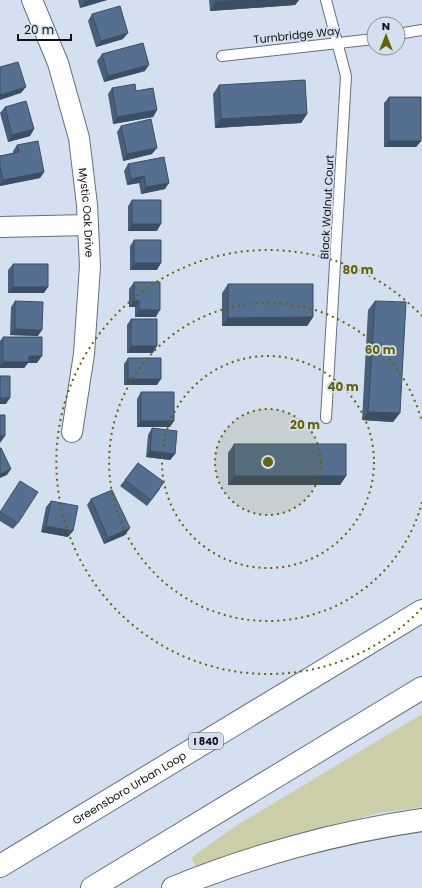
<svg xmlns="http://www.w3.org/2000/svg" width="422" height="888" viewBox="0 0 422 888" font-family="Poppins,sans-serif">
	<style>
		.green { fill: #cbcea6 }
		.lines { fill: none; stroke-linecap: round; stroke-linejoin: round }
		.lane-casing { stroke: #65707d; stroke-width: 12 }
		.street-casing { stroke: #65707d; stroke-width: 22 }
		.highway-casing { stroke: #65707d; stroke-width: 24 }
		.lane { stroke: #fff; stroke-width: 10 }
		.street { stroke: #fff; stroke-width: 20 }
		.highway { stroke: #fff; stroke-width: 22 }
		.wall { fill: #485f7b }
		.shaded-wall { fill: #3b4e64 }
		.building { fill: #546f8f; stroke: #3b4e64 }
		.ring { fill: none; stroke: #646500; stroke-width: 2; stroke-dasharray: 2 4 }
		.labels { text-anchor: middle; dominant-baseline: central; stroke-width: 3.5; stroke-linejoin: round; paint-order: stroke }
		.shield { fill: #d4e0ef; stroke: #495057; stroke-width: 1 }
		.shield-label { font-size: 10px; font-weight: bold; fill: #0e1216 }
		.street-label { font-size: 11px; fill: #0e1216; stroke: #d4e0ef }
		.centre { fill: #646500; stroke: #d4e0ef; stroke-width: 2 }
		.ring-label { font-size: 12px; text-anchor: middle; font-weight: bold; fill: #646500; stroke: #d4e0ef; stroke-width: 3.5; stroke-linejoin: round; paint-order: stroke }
	</style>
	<rect width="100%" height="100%" fill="#d4e0ef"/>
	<path class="green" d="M422,714V807L379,813L282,838L197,869L191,858L234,827Z"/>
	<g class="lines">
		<defs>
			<path id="lane" d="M398,34L422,30
				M222,56L374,39
				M326,418L346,76L326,0"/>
			<g id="street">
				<path id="s1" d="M32,0L58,63L79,138L87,205L90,266L84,354L72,432"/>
				<path d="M0,227L88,225"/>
			</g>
			<g id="highway">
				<path id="s2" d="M0,866L422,611"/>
				<path d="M92,888L422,688"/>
				<path d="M173,888C250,856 339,832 422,820"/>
			</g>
		</defs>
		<use href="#lane" class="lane-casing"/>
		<use href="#street" class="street-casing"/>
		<use href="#highway" class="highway-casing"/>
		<use href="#lane" class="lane"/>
		<use href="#street" class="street"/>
		<use href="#highway" class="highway"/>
	</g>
	<path class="wall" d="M78,0H107L80,8Z
		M209,0H299L295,5L210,11Z
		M92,14L123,39L96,47L88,21Z
		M102,54L145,71L104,82L97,61Z
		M219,85L307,114L301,123L215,128L213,94Z
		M112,88L136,91L157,110L153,117L113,124L108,94Z
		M389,97L421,141L416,147H384V103Z
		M5,107L34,129L30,136L8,142L0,113Z
		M121,126L152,154L123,161L117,132Z
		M17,145L44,172L40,178L0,186V156L13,153V151Z
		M128,164L165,189L141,194L139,183L127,185L124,171Z
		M132,200L157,231H128V206Z
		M134,240L157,270H130V246Z
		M13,264L44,293H8V270Z
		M134,282L156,317H135V307H129V289Z
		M228,284L313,317L307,326H222V293Z
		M15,301L38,336L10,335L11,307Z
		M375,301L400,413L393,422L362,420L368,310Z
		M131,319L153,353H127V325Z
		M3,337L37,363H28L24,368H0V341Z
		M128,358L157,385H124V364Z
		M141,392L170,427H137V399Z
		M152,428L175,454L170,460L146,457L148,435Z
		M234,444L346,476L340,485H228V453Z
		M138,463L160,489L147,506L120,486Z
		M91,499L125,535L104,544L87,505Z
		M51,501L68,537L41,532L46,507Z
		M0,512L18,523L13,529L0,521Z"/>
	<path class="shaded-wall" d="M92,0H107L80,8L85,2Z
		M249,0H299L295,5L210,11L216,2Z
		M128,33L123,39L96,47L101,41Z
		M149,65L145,71L104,82L108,76Z
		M26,87L21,93L0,100V95Z
		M157,110L153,117L113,124L117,117Z
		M307,114L301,123L215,128L221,119Z
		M34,129L30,136L8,142L12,135Z
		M389,141H421L416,147H384Z
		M157,148L152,154L123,161L127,154Z
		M44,172L40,178L0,186V184L3,180Z
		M144,176L139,183L127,185L131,179Z
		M169,183L165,189L141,194L146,187Z
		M132,224H161L157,231H128Z
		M134,263H161L157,270H130Z
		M13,287H48L44,293H8Z
		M134,301H139L135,307H129Z
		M139,310H160L156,317H135Z
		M313,317L307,326H222L228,318Z
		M15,329L42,330L38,336L10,335Z
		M131,346H157L153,353H127Z
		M29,356H42L37,363H28L24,368H0V365L3,362Z
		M128,379H161L157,385H124Z
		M0,398H10L6,404H0Z
		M368,412L400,413L393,422L362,420Z
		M141,421H174L170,427H137Z
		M0,436H5L0,443Z
		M150,451L175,454L170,460L146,457Z
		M11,469L7,475L0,478V474Z
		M234,476H346L340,485H228Z
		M46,526L73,531L68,537L41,532Z
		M130,528L125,535L104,544L108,538Z"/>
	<path class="building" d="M84,0H92L85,2Z
		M216,0H249L216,2Z
		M120,6L128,33L101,41L92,14Z
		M143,43L149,65L108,76L102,54Z
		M18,62L26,87L0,95V67Z
		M305,80L307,114L221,119L219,85Z
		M135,84L136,91L153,88L157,110L117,117L112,88Z
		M389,97H421V141H389Z
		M26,101L34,129L12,135L5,107Z
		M151,119L157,148L127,154L121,126Z
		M38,141L44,172L3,180L0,166V156L19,152L17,145Z
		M164,157L169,183L146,187L144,176L131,179L128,164Z
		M132,200H161V224H132Z
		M134,240H161V263H134Z
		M13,264H48V287H13Z
		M134,282H160V310H139V301H134Z
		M228,284H313V317L228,318Z
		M15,301L43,302L42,330L15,329Z
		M375,301L406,302L400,413L368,412Z
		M131,319H157V346H131Z
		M3,337H42V356H29V362H3Z
		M128,358H161V379H128Z
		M0,376H10V398H0Z
		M141,392H174V421H141Z
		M0,415H5V436H0Z
		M152,428L177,431L175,454L150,451Z
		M234,444H346V476H234Z
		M0,448H1L11,469L0,474Z
		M138,463L164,482L151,500L125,480Z
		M20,481L38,492L18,523L0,512Z
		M112,490L130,528L108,538L91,499Z
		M51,501L78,506L73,531L46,526Z"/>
	<circle cx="268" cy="462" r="53" fill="#646500" fill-opacity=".12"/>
	<g class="ring">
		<circle cx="268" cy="462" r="53"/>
		<circle cx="268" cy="462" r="106"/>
		<path d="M422 502A159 159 0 1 1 422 422"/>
		<path d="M422 608A212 212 0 1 1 422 316"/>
	</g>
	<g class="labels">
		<rect class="shield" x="189" y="733" width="34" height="16" rx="3"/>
		<g class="shield-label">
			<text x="206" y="741">I 840</text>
		</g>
		<g class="street-label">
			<text transform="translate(297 35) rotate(-6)">Turnbridge Way</text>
			<text transform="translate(327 207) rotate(-87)">Black Walnut Court</text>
			<text stroke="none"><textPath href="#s1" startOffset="221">Mystic Oak Drive</textPath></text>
			<text stroke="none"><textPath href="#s2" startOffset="151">Greensboro Urban Loop</textPath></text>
		</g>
	</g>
	<circle cx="268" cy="462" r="6" class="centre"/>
	<g class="ring-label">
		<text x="358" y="274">80 m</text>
		<text x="380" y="354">60 m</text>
		<text x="343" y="391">40 m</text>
		<text x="305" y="429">20 m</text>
	</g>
	<g transform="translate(386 36)"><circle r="19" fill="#d4e0ef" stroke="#858e98"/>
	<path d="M0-3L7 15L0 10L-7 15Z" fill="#646500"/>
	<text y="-6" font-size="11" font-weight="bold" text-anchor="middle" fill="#0e1216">N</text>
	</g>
	<path d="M18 34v6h53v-6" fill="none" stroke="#0e1216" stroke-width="2"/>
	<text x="24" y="34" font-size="12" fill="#0e1216" stroke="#d4e0ef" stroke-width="3" paint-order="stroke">20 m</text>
</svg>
